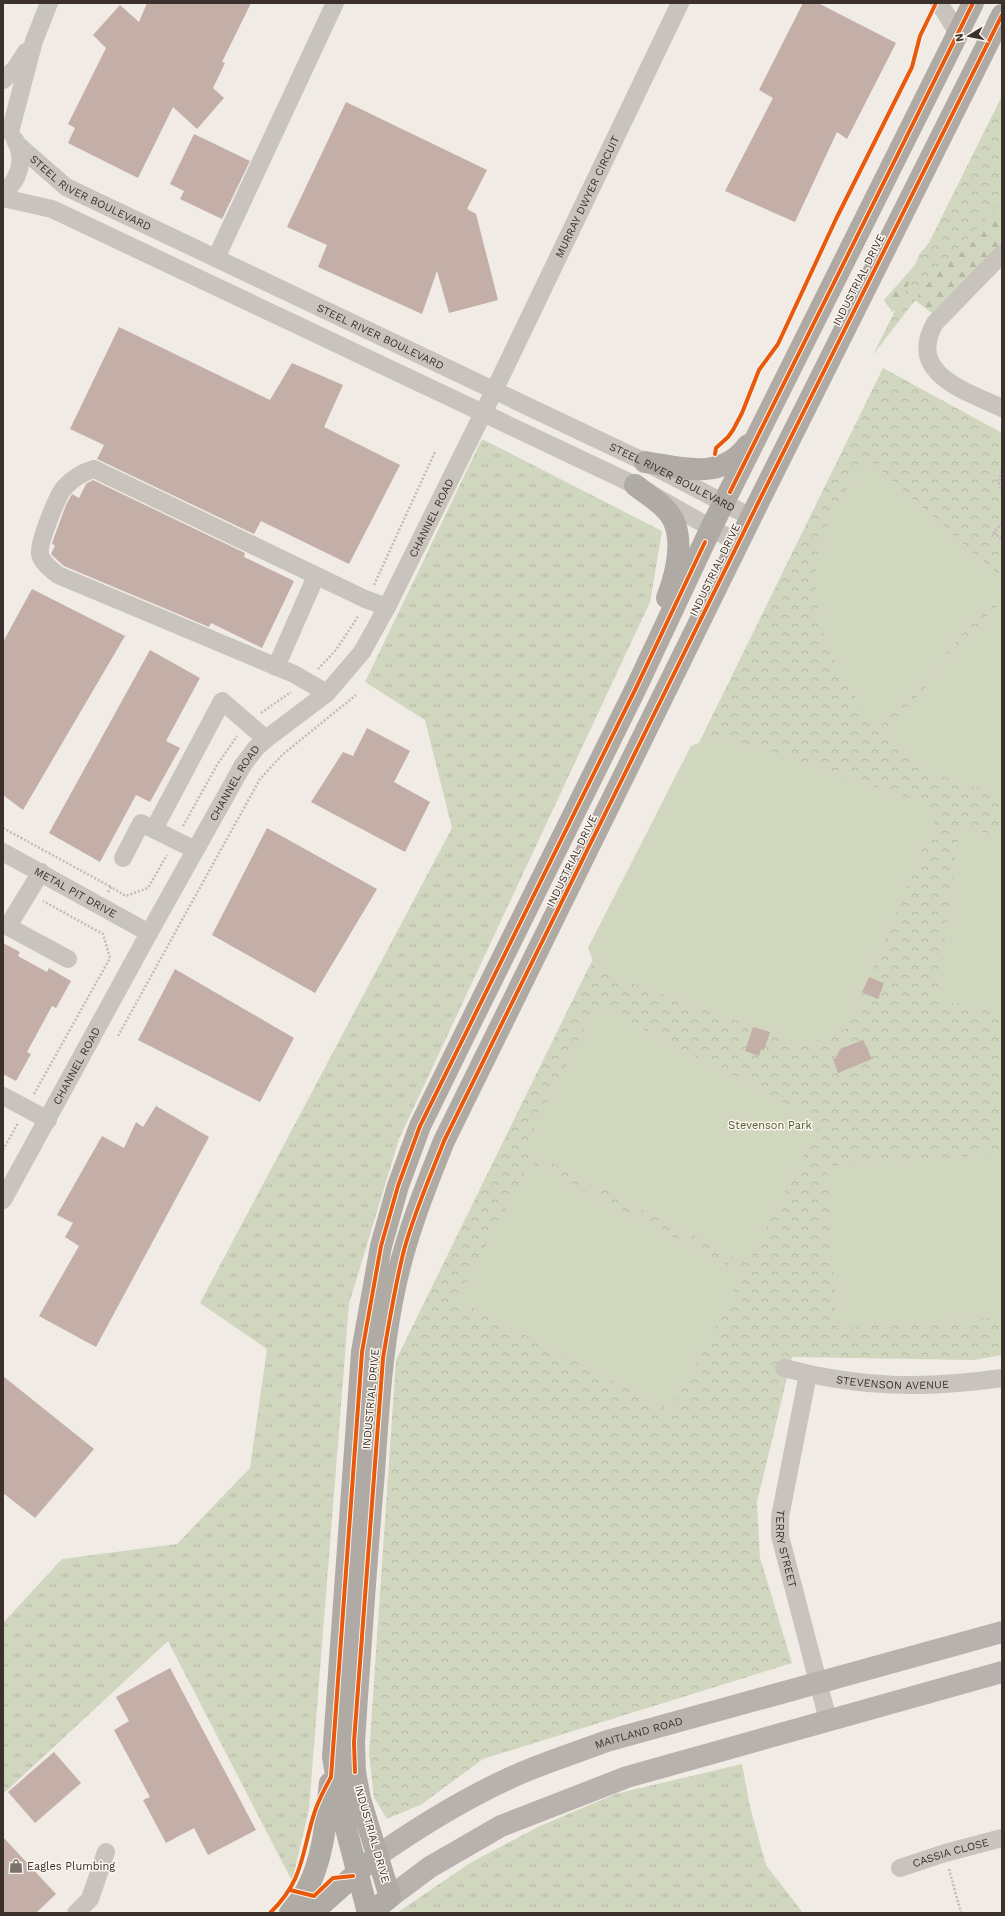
<svg xmlns="http://www.w3.org/2000/svg" width="1005" height="1916" viewBox="0 0 1005 1916" font-family="'Work Sans',sans-serif">
	<style>
		.grass { fill: url(#grass-tufts) }
		.forest { fill: url(#forest-firs) }
		.park { fill: url(#park-crowns) }
		.garden { fill: #d1d6bf }
		.building { fill: #c3afa7 }
		.lines { fill: none; stroke-linecap: round; stroke-linejoin: round }
		.path { stroke: #c2bbb6; stroke-width: 2.5; stroke-dasharray: 2 2; stroke-linecap: butt }
		.minor { stroke: #c9c3be; stroke-width: 18 }
		.major { stroke: #b8b1ad; stroke-width: 22 }
		.highway { stroke: #afaaa4; stroke-width: 22 }
		.cycleway-casing { stroke: #fbf5ee; stroke-width: 6 }
		.cycleway { stroke: #e8590c; stroke-width: 4 }
		.labels { text-anchor: middle; dominant-baseline: central; stroke-width: 3; stroke-linejoin: round; paint-order: stroke }
		.street-label { font-size: 11px; fill: #3b302b; stroke: #fbf5ee }
		.park-label { font-size: 11px; fill: #4a5a2e; stroke: #fbf5ee }
		.poi-label { font-size: 11px; fill: #3b302b; stroke: #fbf5ee; text-anchor: start }
	</style>
	<defs>
		<pattern id="grass-tufts" width="24" height="20" patternUnits="userSpaceOnUse"><rect width="24" height="20" fill="#d1d6bf"/><path d="M3 7l-1-3M5 7V3M7 7l1-3M15 17l-1-3M17 17v-4M19 17l1-3" fill="none" stroke="#b4b8a4"/></pattern>
		<pattern id="forest-firs" width="22" height="20" patternUnits="userSpaceOnUse"><rect width="22" height="20" fill="#d1d6bf"/><path d="M5 1l3.5 6h-7zM16 11l3.5 6h-7z" fill="#b4b8a4"/></pattern>
		<pattern id="park-crowns" width="20" height="18" patternUnits="userSpaceOnUse"><rect width="20" height="18" fill="#d1d6bf"/><path d="M2 6a3 3 0 1 1 6 0M12 15a3 3 0 1 1 6 0" fill="none" stroke="#b4b8a4"/></pattern>
	</defs>
	<rect width="100%" height="100%" fill="#f0ebe5"/>
	<path class="grass" d="M482,439L662,531L650,602L399,1139L349,1304L309,1809L292,1881L168,1641L3,1794V1623L62,1559L177,1544L250,1468L267,1349L200,1303L452,828L425,720L365,682Z
		M742,1764L750,1807L766,1865L803,1913H397L470,1863L538,1827L615,1794Z"/>
	<path class="forest" d="M1002,166V267L937,317L915,300L892,312L884,300L914,266L921,252Z"/>
	<path class="park" d="M1002,96V201L933,277L873,355Z
		M883,368L1002,433V1355L975,1360L792,1357L757,1502L760,1558L792,1663L483,1759L422,1804L387,1819L374,1798L369,1754L396,1360Z"/>
	<path class="garden" d="M865,456L994,571L999,594L878,729C844,680 817,647 816,584C816,567 818,547 825,531C836,505 851,480 865,456Z
		M1002,600V792C954,785 918,770 883,735Z
		M719,735L927,804L935,820L848,1028L806,1045L597,971L588,948L691,746Z
		M959,829L1002,835V1010L937,1001Z
		M597,1005L821,1122L748,1264L524,1148Z
		M1002,1154V1317L837,1328L827,1166Z
		M530,1162L743,1273L671,1411L458,1300Z"/>
	<path class="building" d="M147,3H251L222,62L225,63L213,88L224,98L197,129L173,107L138,178L68,143L75,128L68,124L106,48L93,35L120,5L139,22Z
		M803,3H818L896,43L847,139L837,132L795,222L725,191L773,98L759,90Z
		M346,102L487,170L467,209L476,214L498,300L449,313L437,271L422,314L318,267L327,245L287,227Z
		M194,134L250,161L222,219L180,199L184,191L170,184Z
		M119,327L270,400L292,363L343,385L324,427L400,465L349,564L261,521L254,534L97,459L104,445L70,429Z
		M93,480L245,553L244,557L294,581L262,648L211,623L209,627L64,566L55,558L51,554L55,546L52,543L66,505L72,494L79,498L86,484Z
		M32,589L125,636L23,810L3,795V642Z
		M150,650L200,678L166,741L180,748L150,802L136,795L100,862L49,833Z
		M367,728L410,751L394,782L430,802L405,852L311,802L343,752L353,756Z
		M267,828L377,889L315,993L212,935Z
		M3,943L20,952L18,956L47,972L49,968L71,981L56,1008L52,1006L27,1052L31,1054L16,1081L3,1074Z
		M175,969L294,1038L260,1102L138,1040Z
		M869,977L884,983L878,999L862,992Z
		M753,1027L770,1032L764,1050L761,1049L759,1056L745,1051Z
		M863,1040L872,1059L838,1073L833,1059L836,1058L840,1049Z
		M156,1106L209,1137L96,1347L39,1316L79,1246L65,1237L73,1223L57,1215L102,1136L124,1148L136,1122L143,1127Z
		M3,1376L94,1449L35,1518L3,1493Z
		M170,1668L256,1830L208,1855L194,1828L166,1843L143,1800L150,1797L114,1730L129,1721L116,1697Z
		M54,1752L81,1783L35,1823L8,1792Z
		M3,1837L56,1894L36,1913H3Z"/>
	<g class="lines">
		<path class="path" d="M1002,467L999,484L1002,492
			M1002,523L994,532L1002,540
			M374,585L435,452
			M318,669L336,650L359,615
			M261,713L291,692
			M183,826L217,765L237,736
			M3,828L111,887
			M108,892L111,887L126,896L148,888L167,855
			M118,1036L260,779L282,755L356,695
			M34,1094L110,958L103,934L43,901
			M3,1150L18,1123
			M949,1869L961,1913"/>
		<g class="minor">
			<path d="M939,3L958,33"/>
			<path d="M3,80L15,69L26,52"/>
			<path d="M10,132L34,41L49,3"/>
			<path id="s1" d="M18,145L66,187L645,462L751,517"/>
			<path d="M3,193C19,181 26,158 15,140"/>
			<path d="M3,198L52,209L635,485L738,543"/>
			<path d="M1002,254L935,323C906,374 966,391 1002,408"/>
			<path d="M216,258L335,3"/>
			<path d="M276,667L316,576"/>
			<path d="M327,693L294,674L58,575C52,570 41,562 40,554C38,544 57,496 64,488C72,479 83,472 94,469L365,599L387,607"/>
			<path d="M154,829L222,701L266,739"/>
			<path id="s2" d="M3,852L149,933"/>
			<path d="M123,858L141,823L195,850"/>
			<path d="M3,924L68,959"/>
			<path d="M8,926L41,872"/>
			<path d="M3,1096L48,1120"/>
			<path id="s3" d="M3,1200L149,933L243,765L256,748L266,739L327,693L362,652L387,607L494,391L680,3"/>
			<path id="s4" d="M784,1368C859,1388 926,1389 1002,1378"/>
			<path id="s5" d="M808,1374L780,1517V1536L828,1720"/>
			<path id="s6" d="M900,1868L945,1853L1002,1838"/>
			<path d="M76,1913L90,1899L106,1852"/>
		</g>
		<g class="major">
			<path id="s7" d="M377,1856C420,1826 464,1799 512,1777C542,1763 575,1753 607,1741L1002,1632"/>
			<path d="M390,1897L430,1867L501,1826L627,1777L1002,1672"/>
		</g>
		<path class="highway" d="M645,462C682,468 722,481 748,445
			M635,485C649,496 669,507 675,524C683,547 675,577 667,598
			M290,1913C295,1906 302,1899 306,1891C324,1858 326,1819 330,1783
			M312,1913L368,1863
			M368,1913L343,1817L333,1757L362,1352L381,1246L398,1186L420,1126L463,1038L636,688L711,528L973,3
			M371,1913L390,1897L360,1799L355,1772L354,1742C360,1652 366,1562 374,1472C378,1415 381,1358 392,1302C402,1246 423,1193 444,1141L760,499L1002,15"/>
		<defs>
			<path id="cycleway" d="M715,454L716,448L728,437L733,430L742,413L759,370L778,344L836,219L912,67L920,36L936,3
				M730,492L973,3
				M355,1772L354,1742L383,1358C389,1322 395,1286 404,1250C414,1213 430,1177 444,1141L760,499L1002,15
				M290,1890L314,1896L333,1878L353,1876
				M270,1913C305,1879 301,1853 315,1811C319,1799 325,1788 331,1777L362,1352L381,1246L398,1186L420,1126L636,688L705,542"/>
		</defs>
		<use href="#cycleway" class="cycleway-casing"/>
		<use href="#cycleway" class="cycleway"/>
	</g>
	<defs>
		<symbol id="shop-bare" viewBox="-9 -9 18 18"><path d="M-5-2.5h2.3a2.7 3.5 0 0 1 5.4 0H5L5.5 6h-11ZM-1.5-2.5h3a1.5 2.3 0 0 0-3 0Z" fill="#7a716c" stroke="#fbf5ee" stroke-width="2.5" paint-order="stroke"/></symbol>
	</defs>
	<g fill-rule="evenodd">
		<use href="#shop-bare" x="6" y="1856" width="20" height="20"/>
	</g>
	<g class="labels">
		<g class="street-label">
			<text stroke="none"><textPath href="#s1" startOffset="88">STEEL RIVER BOULEVARD</textPath></text>
			<text stroke="none"><textPath href="#s3" startOffset="1170">MURRAY DWYER CIRCUIT</textPath></text>
			<text transform="translate(859 280) rotate(-63)">INDUSTRIAL DRIVE</text>
			<text stroke="none"><textPath href="#s1" startOffset="412">STEEL RIVER BOULEVARD</textPath></text>
			<text stroke="none"><textPath href="#s1" startOffset="736">STEEL RIVER BOULEVARD</textPath></text>
			<text stroke="none"><textPath href="#s3" startOffset="813">CHANNEL ROAD</textPath></text>
			<text transform="translate(715 570) rotate(-64)">INDUSTRIAL DRIVE</text>
			<text stroke="none"><textPath href="#s3" startOffset="477">CHANNEL ROAD</textPath></text>
			<text transform="translate(572 861) rotate(-64)">INDUSTRIAL DRIVE</text>
			<text stroke="none"><textPath href="#s2" startOffset="83">METAL PIT DRIVE</textPath></text>
			<text stroke="none"><textPath href="#s3" startOffset="153">CHANNEL ROAD</textPath></text>
			<text stroke="none"><textPath href="#s4" startOffset="110">STEVENSON AVENUE</textPath></text>
			<text transform="translate(371 1399) rotate(-85)">INDUSTRIAL DRIVE</text>
			<text stroke="none"><textPath href="#s5" startOffset="178">TERRY STREET</textPath></text>
			<text stroke="none"><textPath href="#s7" startOffset="291">MAITLAND ROAD</textPath></text>
			<text transform="translate(372 1834) rotate(74)">INDUSTRIAL DRIVE</text>
			<text stroke="none"><textPath href="#s6" startOffset="53">CASSIA CLOSE</textPath></text>
		</g>
		<g class="park-label">
			<text x="770" y="1125">Stevenson Park</text>
		</g>
		<g class="poi-label">
			<text x="27" y="1866">Eagles Plumbing</text>
		</g>
	</g>
	<rect width="1005" height="1916" fill="none" stroke="#3b302b" stroke-width="8"/>
	<g transform="translate(969 36) rotate(260)" stroke="#fbf5ee" stroke-width="3" paint-order="stroke">
	<path d="M0-3L7 15L0 10L-7 15Z" fill="#3b302b"/>
	<text y="-6" font-size="11" font-weight="bold" text-anchor="middle" fill="#3b302b">N</text>
	</g>
</svg>
